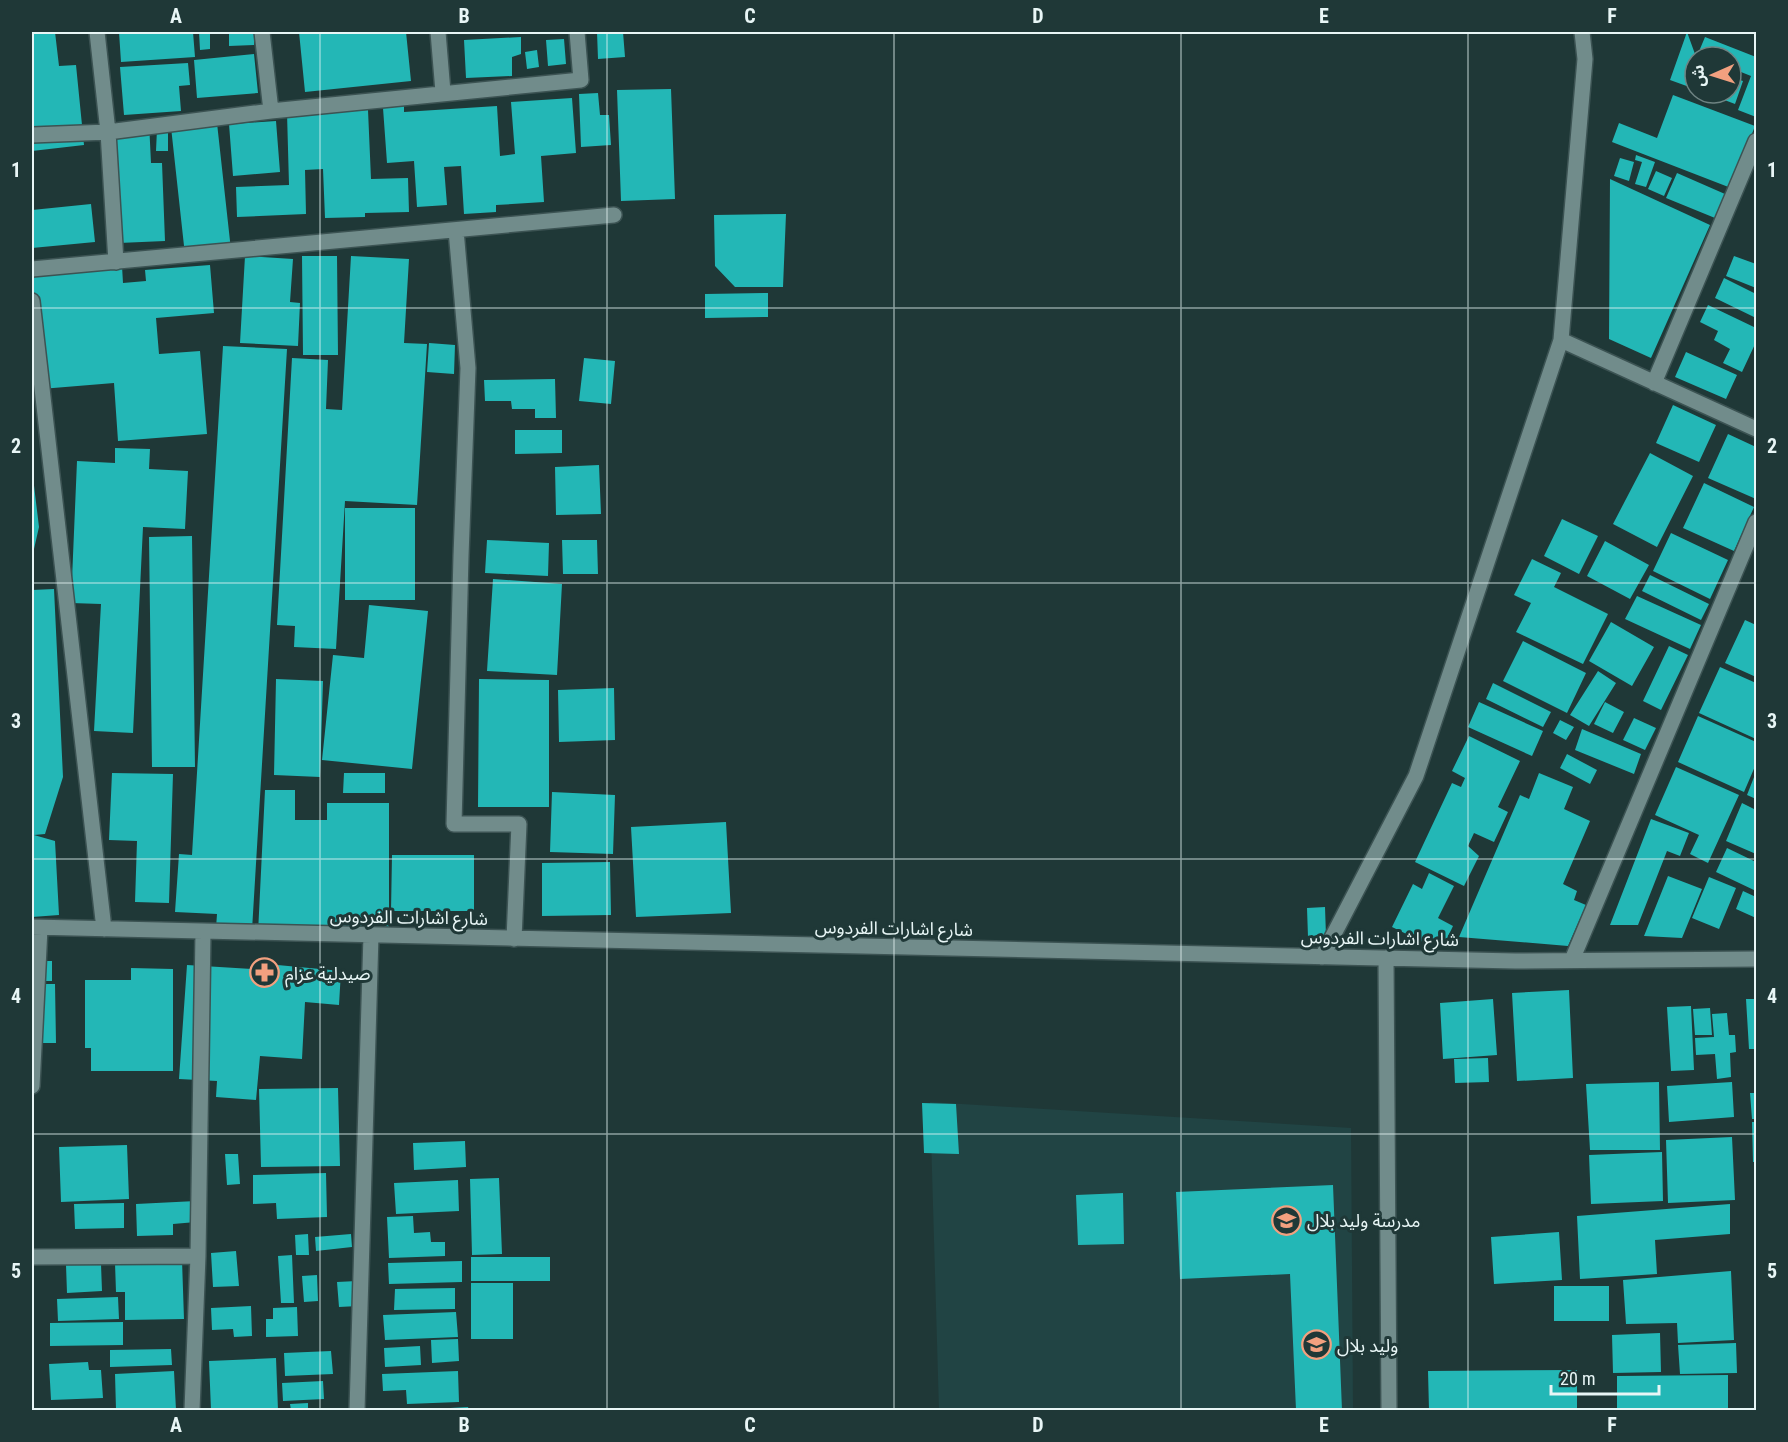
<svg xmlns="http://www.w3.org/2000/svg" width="1788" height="1442" viewBox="0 0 1788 1442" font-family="'Roboto Condensed','Noto Sans Arabic',sans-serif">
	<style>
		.built { fill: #214444 }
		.building { fill: #23b7b6 }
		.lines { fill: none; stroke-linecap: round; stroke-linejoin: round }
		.minor-casing { stroke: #3c5353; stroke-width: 18 }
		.minor { stroke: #718c8b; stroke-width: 15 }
		.grid { fill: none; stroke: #e8f6f6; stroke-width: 1.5; stroke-opacity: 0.55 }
		.labels { text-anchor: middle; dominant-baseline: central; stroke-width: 6; stroke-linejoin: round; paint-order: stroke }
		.street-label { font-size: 18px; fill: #e8f6f6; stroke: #1f3837 }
		.poi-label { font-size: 18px; fill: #e8f6f6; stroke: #1f3837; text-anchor: start }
		.neatline { fill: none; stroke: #e8f6f6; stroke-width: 2 }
		.grid-label { font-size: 20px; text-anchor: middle; font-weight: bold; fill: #e8f6f6 }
	</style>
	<rect width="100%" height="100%" fill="#1f3837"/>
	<path class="built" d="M930,1102L1351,1128L1353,1410H939Z"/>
	<path class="building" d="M32,32H55L59,66L76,65L84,145L32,151Z
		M119,32H193L195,57L121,62Z
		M199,32H214V33L210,34V49L200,50Z
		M229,32H254V45L229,46Z
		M299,32H406L411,81L305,92Z
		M597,32H623L625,57L598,59Z
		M1687,32L1695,54L1703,57H1695V89L1670,80Z
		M521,37V54L512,57V76L466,78L464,40Z
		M1705,37L1756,57V117L1738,110L1751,76L1731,68V57H1712L1714,54L1700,49Z
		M564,39L566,64L548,66L546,40Z
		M537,50L539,67L527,69L525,52Z
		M254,54L258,93L197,98L194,60Z
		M188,63L190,85L179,86L181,111L124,115L120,67Z
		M1737,79L1743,81L1735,104L1706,93H1731V85L1734,86Z
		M671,89L675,199L621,201L617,90Z
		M598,93L600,115H609L611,145L581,147L579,94Z
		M1673,95L1755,126L1731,188L1612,142L1619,123L1657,138Z
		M572,98L576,153L541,156L544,202L496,205V212L464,214L461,166L444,167L447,205L417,207L414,161L387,163L383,108L404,106V112L497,106L500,156L515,154L511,102Z
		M368,110L371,179L408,178L409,212L365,213V217L325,218L323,169L305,170L306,214L237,217L236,187L289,185L287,113Z
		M276,121L280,172L233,176L229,124Z
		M149,122L151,163H162L165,241L119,243L114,123Z
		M217,123L231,250L185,255L171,127Z
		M168,128V151H156L157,129Z
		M1636,155L1655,162L1646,187L1635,184L1642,162L1635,160Z
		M1620,158L1634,162L1629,181L1614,176Z
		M1656,171L1672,178L1664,196L1648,189Z
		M1677,173L1725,194L1715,218L1666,198Z
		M1610,179L1710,225L1651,358L1609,339Z
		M91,204L95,242L32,248V210Z
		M786,214L783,287H735L715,266L714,215Z
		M245,256L293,259L290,302L300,303L298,346L240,343Z
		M302,256H337L338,355H303Z
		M351,256L409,259L404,343L427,344L417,505L345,501L336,649L294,647L295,626L277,625L292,358L328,360L326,409L342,410Z
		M1734,256L1756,264V288L1726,276Z
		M210,265L214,313L156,318L159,354L200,351L207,434L118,441L114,383L41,389L32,275L122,266L123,283L146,281L145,270Z
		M1724,278L1756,294V318L1715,298Z
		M768,293V317L705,318V294Z
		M1708,305L1756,328V342L1742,372L1723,363L1730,349L1714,340L1718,331L1700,322Z
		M429,343L455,345L454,374L427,372Z
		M223,346L287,349L252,930L216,928L217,914L175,912L179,854L192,855Z
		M1686,352L1737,375L1726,399L1675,377Z
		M584,358L615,361L611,404L579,401Z
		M555,379L556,418H535V409H512L511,401H485L484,380Z
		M1673,405L1716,425L1699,462L1656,443Z
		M515,430H562V453L515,454Z
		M1728,434L1756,447V499L1708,478Z
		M115,448L150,449L149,469L188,471L185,529L143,527L133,733L94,731L101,604L71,603L77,461L115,463Z
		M1650,453L1693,476L1657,547L1613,524Z
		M599,465L601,514L556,515L555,467Z
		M32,469L39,527L34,549H32Z
		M1704,483L1754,507L1734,551L1683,528Z
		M345,508H415V600H345Z
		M1562,519L1598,536L1579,574L1544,556Z
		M1671,533L1728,560L1710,599L1653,571Z
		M192,536L195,767H152L149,537Z
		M487,540L549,543L548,576L485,573Z
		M562,540H597L598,574H563Z
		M1605,541L1649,565L1630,599L1587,576Z
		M1532,559L1561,573L1554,587L1608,614L1583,664L1516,632L1531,603L1514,595Z
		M1650,575L1709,604L1701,620L1642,591Z
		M493,579L562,584L557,675L487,671Z
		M54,589L63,777L45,834L34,835L55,841L59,915L32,917V590Z
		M1637,596L1701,625L1690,649L1625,619Z
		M369,605L428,611L412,769L322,760L333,655L364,658Z
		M1745,620L1756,625V677L1725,663Z
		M1611,622L1654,647L1632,686L1589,661Z
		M1523,641L1586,673L1567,713L1503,681Z
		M1669,646L1688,655L1661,710L1643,701Z
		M1720,667L1756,683V739L1699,713Z
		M1598,671L1616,683L1589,726L1570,715Z
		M276,679L323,681L320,777L274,775Z
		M479,679L549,680V807H478Z
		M1493,683L1551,712L1543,727L1486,699Z
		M614,688L615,740L559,742L558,690Z
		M1479,702L1543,731L1532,756L1468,727Z
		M1605,702L1624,712L1613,733L1594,724Z
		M1698,716L1756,742V764L1744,792L1678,762Z
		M1634,718L1656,728L1645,750L1623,740Z
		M1560,720L1574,727L1566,740L1553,733Z
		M1582,729L1641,754L1634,774L1575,750Z
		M1469,736L1520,761L1498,807L1508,812L1494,842L1474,833L1468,846L1479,856L1464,886L1415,862L1452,783L1461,787L1465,778L1452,771Z
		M1567,754L1597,770L1590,784L1560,768Z
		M1676,767L1739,795L1708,863L1690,854L1699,835L1655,815Z
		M1756,772V799L1747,795Z
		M112,773L173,774L169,903L135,902L137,841L109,840Z
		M344,773H385V793H343Z
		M1539,773L1573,787L1564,809L1590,821L1563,884L1577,891L1574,900L1586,905L1568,946L1459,937L1520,795L1529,799Z
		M265,790H295V820H327V803H389V941L258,933Z
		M552,792L615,795L613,854L550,852Z
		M1742,803L1756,810V854L1726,841Z
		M1651,819L1689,833L1680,856L1667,851L1638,925H1610Z
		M726,822L731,913L636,917L631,827Z
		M1727,848L1756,862V891L1716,872Z
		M392,855H474V911H391Z
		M610,862L611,915L542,916V863Z
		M1429,873L1454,886L1438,918L1453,926L1445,943L1423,942L1392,927L1413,884L1422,889Z
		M1668,876L1702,889L1682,938L1644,936Z
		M1709,877L1736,888L1719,929L1692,918Z
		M1743,891L1756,897V918L1736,909Z
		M1325,907L1326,936L1308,937L1307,908Z
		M32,961H52V981H32Z
		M267,964L341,971L339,1005L305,1002L302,1059L260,1056L256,1100L216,1097L217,1081L179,1079L187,965L266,970Z
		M131,968L173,969V1071H91V1048H85V980H131Z
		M32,984H55L56,1043H32Z
		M1569,990L1573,1078L1517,1081L1512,993Z
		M1493,999L1497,1055L1443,1059L1440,1003Z
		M1746,999H1756V1049H1749Z
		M1691,1006L1694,1070L1671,1071L1667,1007Z
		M1710,1008L1712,1035H1695L1693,1009Z
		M1727,1013L1729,1035H1735L1736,1052L1730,1053L1731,1077L1717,1079L1715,1054L1696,1055L1695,1038L1714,1037L1712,1014Z
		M1488,1058L1489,1082L1455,1083L1454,1059Z
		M1659,1082L1660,1150H1590L1586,1084Z
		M1732,1082L1734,1117L1669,1122L1667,1086Z
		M338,1088L340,1166L261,1167L259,1089Z
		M1750,1093H1756V1119H1752Z
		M922,1103L956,1104L959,1154L924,1153Z
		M1752,1122H1756V1162H1753Z
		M1732,1137L1735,1200L1668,1203L1666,1140Z
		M465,1141L466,1167L414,1170L413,1143Z
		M127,1145L129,1199L61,1202L59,1147Z
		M1662,1152L1663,1201L1591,1204L1589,1155Z
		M225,1154H238L240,1184L227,1185Z
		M326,1173L327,1217L277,1219L276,1203L253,1204V1175Z
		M499,1178L502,1254L472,1255L470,1179Z
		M458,1180L459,1211L396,1214L394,1183Z
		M1333,1185L1342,1410H1296L1290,1274L1180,1279L1176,1192Z
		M1123,1193L1124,1244L1078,1245L1076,1195Z
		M196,1201V1222L173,1224V1235L137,1236L136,1204Z
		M124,1203V1228L75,1229L74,1204Z
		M1730,1204V1234L1655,1240L1657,1274L1580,1279L1577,1216Z
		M413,1216L414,1233L430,1232L431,1242H445V1256L389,1258L387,1217Z
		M1559,1232L1562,1280L1494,1284L1491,1237Z
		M308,1234L309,1255H296L295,1235Z
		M351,1234L352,1247L316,1251L315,1237Z
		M236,1251L239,1286L213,1287L211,1253Z
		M292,1255L294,1303H281L278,1256Z
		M471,1257H550V1281H471Z
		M182,1260L184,1319L125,1320V1292H116L115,1263Z
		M462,1261V1282L389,1284L388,1263Z
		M101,1264L102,1291L67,1293L66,1265Z
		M1731,1271L1734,1340L1678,1343L1677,1323L1626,1324L1623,1280Z
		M317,1275L318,1301L304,1302L302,1276Z
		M357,1281L358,1306L339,1307L337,1282Z
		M471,1283H513V1339H471Z
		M1554,1286H1609V1321H1554Z
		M455,1288V1309L394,1310L395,1289Z
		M118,1297L119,1319L58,1321L57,1299Z
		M251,1306L252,1336L234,1337L233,1329L212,1330L211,1308Z
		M297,1307L298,1336L266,1337V1319H273V1308Z
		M456,1312L458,1337L385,1340L383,1315Z
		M123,1322V1345L50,1346V1323Z
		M1660,1333L1661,1372L1613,1373L1612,1335Z
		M458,1339L459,1361L432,1363L431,1340Z
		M1736,1343L1737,1373L1680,1374L1678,1345Z
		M420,1346L421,1365L385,1367L384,1348Z
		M171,1349L172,1365L110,1367V1350Z
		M331,1351L333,1374L285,1376L284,1353Z
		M276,1358L278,1410H211L209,1361Z
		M88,1362L89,1370H101L103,1398L51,1400L49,1364Z
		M1577,1370V1410H1429L1428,1371Z
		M174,1371L176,1410H116L115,1374Z
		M458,1371L459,1402L407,1404L406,1390L383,1391L382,1374Z
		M1728,1375V1410H1617V1376Z
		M323,1381L324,1399L283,1401L282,1383Z
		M308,1403V1410H291L290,1404Z
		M468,1407L469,1410H451L450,1408Z
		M68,1408H99V1410H68Z"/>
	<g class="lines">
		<defs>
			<path id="minor" d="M97,32L108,132L116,262
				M262,32L271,111
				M438,32L443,92
				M32,135L108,132L271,111L581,80L577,32
				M456,230L468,368L461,556L454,824H519L514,939
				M32,269L614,215
				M32,301L104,929
				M1561,340L1756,429
				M1654,383L1756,141
				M32,927L1515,961L1756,959
				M1322,957L1416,776L1561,340L1585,59L1582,32
				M1386,958L1389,1410
				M1572,960L1756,522
				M32,1086L40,928
				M32,1257L198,1256
				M192,1410L198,1256L203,932
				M357,1410L371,935"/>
		</defs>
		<use href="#minor" class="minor-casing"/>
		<use href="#minor" class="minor"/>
	</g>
	<path class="grid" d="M320,32V1410M607,32V1410M894,32V1410M1181,32V1410M1468,32V1410M32,308H1756M32,583H1756M32,859H1756M32,1134H1756"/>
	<defs>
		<symbol id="pharmacy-ring" viewBox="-11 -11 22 22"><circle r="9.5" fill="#1f3837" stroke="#f2a07f" stroke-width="1.5"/><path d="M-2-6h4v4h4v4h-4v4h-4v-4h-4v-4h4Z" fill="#f2a07f"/></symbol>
		<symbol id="school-ring" viewBox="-11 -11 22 22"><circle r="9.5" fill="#1f3837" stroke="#f2a07f" stroke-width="1.5"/><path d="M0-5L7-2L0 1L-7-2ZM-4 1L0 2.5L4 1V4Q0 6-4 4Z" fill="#f2a07f"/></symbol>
	</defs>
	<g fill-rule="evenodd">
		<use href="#pharmacy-ring" x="248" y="956" width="33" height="33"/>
		<use href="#school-ring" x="1270" y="1204" width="33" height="33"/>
		<use href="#school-ring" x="1300" y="1328" width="33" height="33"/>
	</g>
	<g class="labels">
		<g class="street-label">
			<text transform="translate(409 917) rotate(1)">شارع اشارات الفردوس</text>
			<text transform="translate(894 928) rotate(1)">شارع اشارات الفردوس</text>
			<text transform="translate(1380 938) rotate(1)">شارع اشارات الفردوس</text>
		</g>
		<g class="poi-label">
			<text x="285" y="973">صيدلية عزام</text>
			<text x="1307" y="1220">مدرسة وليد بلال</text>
			<text x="1337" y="1345">وليد بلال</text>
		</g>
	</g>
	<rect width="1788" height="1442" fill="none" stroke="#1f3837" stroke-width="66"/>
	<g transform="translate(1713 75) rotate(267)"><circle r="28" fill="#1f3837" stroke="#6f8483" stroke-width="1.5"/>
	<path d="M0-4.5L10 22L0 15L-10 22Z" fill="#f2a07f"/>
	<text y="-9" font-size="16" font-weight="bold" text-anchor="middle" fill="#e8f6f6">ش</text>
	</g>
	<path d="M1551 1385v9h108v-9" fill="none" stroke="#e8f6f6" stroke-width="3"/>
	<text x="1560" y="1385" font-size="18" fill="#e8f6f6" stroke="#1f3837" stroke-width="4.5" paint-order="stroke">20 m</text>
	<rect x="33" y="33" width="1722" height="1376" class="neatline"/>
	<g class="grid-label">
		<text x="176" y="23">A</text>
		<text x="464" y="23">B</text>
		<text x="750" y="23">C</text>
		<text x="1038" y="23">D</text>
		<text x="1324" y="23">E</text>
		<text x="1612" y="23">F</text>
		<text x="16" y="177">1</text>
		<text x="1772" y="177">1</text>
		<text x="16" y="453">2</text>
		<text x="1772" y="453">2</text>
		<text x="16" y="728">3</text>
		<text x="1772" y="728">3</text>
		<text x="16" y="1003">4</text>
		<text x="1772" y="1003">4</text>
		<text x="16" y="1278">5</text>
		<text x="1772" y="1278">5</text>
		<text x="176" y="1432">A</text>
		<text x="464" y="1432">B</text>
		<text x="750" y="1432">C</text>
		<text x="1038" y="1432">D</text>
		<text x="1324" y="1432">E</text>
		<text x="1612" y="1432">F</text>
	</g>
</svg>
